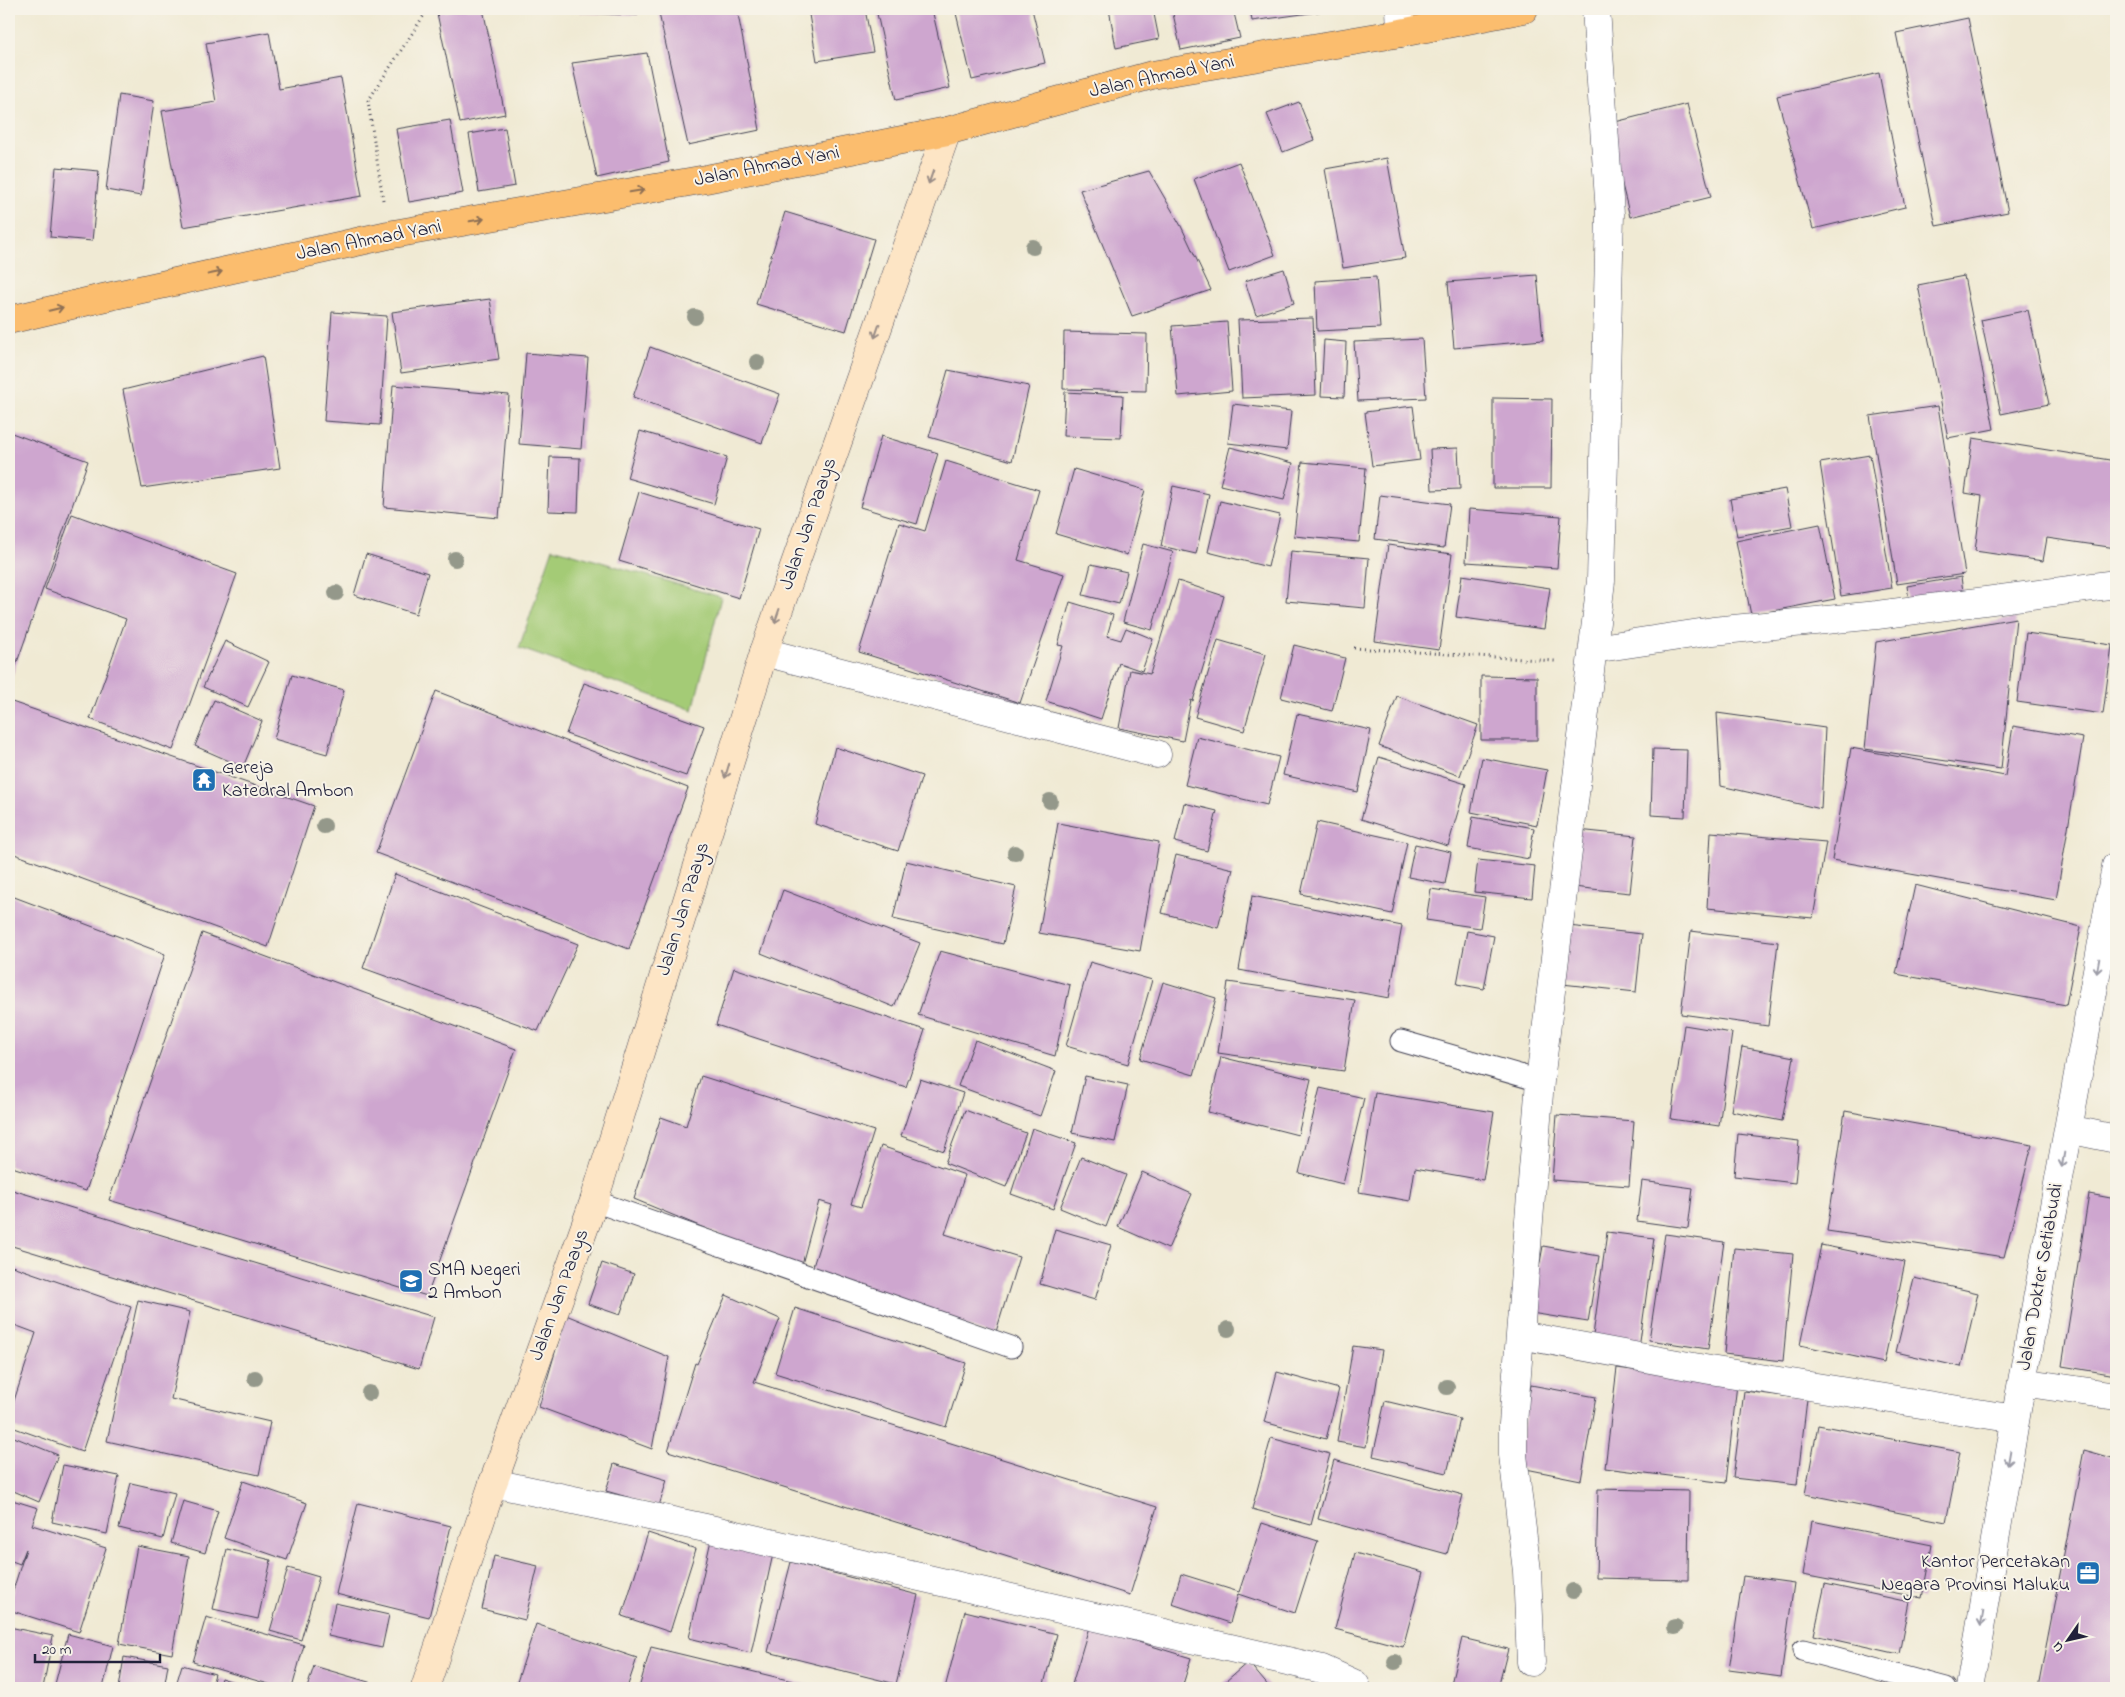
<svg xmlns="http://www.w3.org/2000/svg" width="2125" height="1697" viewBox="0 0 2125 1697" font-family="'Indie Flower',sans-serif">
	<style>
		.green { fill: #a4cb76; stroke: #637658 }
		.building { fill: #cea6cf }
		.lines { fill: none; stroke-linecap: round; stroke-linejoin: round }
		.lane-casing { stroke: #414052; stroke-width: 23 }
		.street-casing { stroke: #414052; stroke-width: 29 }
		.secondary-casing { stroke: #414052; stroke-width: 29 }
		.highway-casing { stroke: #414052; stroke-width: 29 }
		.path { stroke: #414052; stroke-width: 3; stroke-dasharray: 1 4; stroke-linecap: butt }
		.lane { stroke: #fff; stroke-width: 21 }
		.street { stroke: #fff; stroke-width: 28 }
		.secondary { stroke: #fde5c5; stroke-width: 28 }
		.highway { stroke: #fbbd6e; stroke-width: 28 }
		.tree { fill: #94988a }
		.oneway { stroke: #9a8d87 }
		.oneway2 { stroke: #8e7054 }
		.oneway3 { stroke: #9c9ca7 }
		.labels { text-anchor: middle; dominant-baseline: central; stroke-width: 4; stroke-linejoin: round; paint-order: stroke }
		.street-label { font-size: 20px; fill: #22223b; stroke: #f7f3e8 }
		.poi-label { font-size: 20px; fill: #22223b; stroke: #f7f3e8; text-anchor: start }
	</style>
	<rect width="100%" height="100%" fill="#f7f3e8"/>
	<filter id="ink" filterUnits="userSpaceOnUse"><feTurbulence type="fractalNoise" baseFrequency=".02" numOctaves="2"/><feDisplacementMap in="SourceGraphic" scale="10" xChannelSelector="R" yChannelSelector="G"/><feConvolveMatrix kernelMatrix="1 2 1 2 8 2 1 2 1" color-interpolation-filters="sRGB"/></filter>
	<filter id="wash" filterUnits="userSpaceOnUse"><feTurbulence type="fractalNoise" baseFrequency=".0096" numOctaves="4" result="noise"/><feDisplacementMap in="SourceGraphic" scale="20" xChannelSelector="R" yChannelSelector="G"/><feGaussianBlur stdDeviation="1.12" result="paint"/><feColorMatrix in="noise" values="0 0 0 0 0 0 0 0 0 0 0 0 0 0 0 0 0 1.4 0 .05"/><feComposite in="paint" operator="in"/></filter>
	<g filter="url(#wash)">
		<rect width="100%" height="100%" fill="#f0ead4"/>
		<path class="green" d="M553,548L721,597L693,710L519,648Z"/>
		<g id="blocks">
			<path class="building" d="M459,9H483L505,114L460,123L437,13Z
				M581,9H638V15L581,13Z
				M658,9H737L760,130L688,145Z
				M808,9H865L873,52L817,61Z
				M876,9H932L950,88L896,100Z
				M955,9H1032L1045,63L972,80Z
				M1109,9H1153L1159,39L1116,48Z
				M1172,9H1233L1240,38L1181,50Z
				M1250,9H1324V11L1252,21Z
				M1968,18L2008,212L1936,226L1896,33Z
				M269,32L279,89L341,78L362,196L183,227L162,111L216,102L206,43Z
				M647,53L669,162L597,178L572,63Z
				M1879,73L1905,207L1813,229L1777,96Z
				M119,95L154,101L141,196L106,190Z
				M1299,102L1314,140L1283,152L1267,114Z
				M1687,104L1711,197L1630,217L1607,124Z
				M450,120L463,193L409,202L396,129Z
				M505,128L515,186L479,192L469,134Z
				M1387,158L1405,258L1343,268L1325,169Z
				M1239,162L1275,255L1229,272L1194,179Z
				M56,167L99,171L92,241L50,237Z
				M1149,171L1181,226L1211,290L1132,316L1080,190Z
				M785,212L874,239L846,331L756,304Z
				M1284,269L1294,303L1256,315L1245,281Z
				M1537,275L1543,340L1454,348L1448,282Z
				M1964,276L1994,429L1948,438L1918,285Z
				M1376,277L1380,328L1317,331L1315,281Z
				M490,299L499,359L401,373L392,312Z
				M2028,310L2049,404L2001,414L1981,320Z
				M332,312L387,316L380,425L324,421Z
				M1313,318L1316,395L1242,398L1238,320Z
				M1227,322L1232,391L1178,396L1172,326Z
				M1064,332L1147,334L1146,391L1063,389Z
				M1422,339L1426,398L1358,401L1354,342Z
				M1324,340L1346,342L1344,397L1321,396Z
				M650,347L780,394L762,443L633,397Z
				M526,353L588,358L581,449L519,444Z
				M263,356L280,468L142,488L123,390Z
				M948,370L1029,386L1012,461L929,437Z
				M393,385L509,395L499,518L384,507Z
				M1065,392L1123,395L1121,438L1063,436Z
				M1493,398L1552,399L1551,488H1493Z
				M1233,404L1291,411L1287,450L1228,443Z
				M1413,406L1420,460L1372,466L1365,412Z
				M1938,406L1965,574L1897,584L1870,416Z
				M640,431L727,457L714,504L627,478Z
				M9,432L88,461L9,685Z
				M881,436L938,453L917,524L860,507Z
				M1973,438L2116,461V548L2047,538L2043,561L1975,551L1982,496L1965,493Z
				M1230,447L1293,463L1284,500L1220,485Z
				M1458,448L1460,489L1432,490L1430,449Z
				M1870,455L1892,588L1841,596L1820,463Z
				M550,457L580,458L578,512L548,511Z
				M946,461L1039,490L1018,560L1064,574L1020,703L859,652L899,523L925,531Z
				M1302,462L1366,468L1359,542L1294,536Z
				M1074,469L1145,490L1127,555L1056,534Z
				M1173,486L1209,494L1196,554L1161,546Z
				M1785,489L1792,526L1737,536L1730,499Z
				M639,492L759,529L739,598L619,561Z
				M1380,495L1450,504L1444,548L1375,539Z
				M1220,501L1280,515L1268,567L1208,552Z
				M1469,509L1561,516L1557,568L1466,562Z
				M72,514L237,574L173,750L90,719L126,619L45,589Z
				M1820,524L1835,599L1751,615L1736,541Z
				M1143,544L1173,552L1152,630L1123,622Z
				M1388,545L1452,554L1439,650L1375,641Z
				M1291,551L1369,558L1365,608L1286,601Z
				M366,554L428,573L416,614L354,595Z
				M1091,564L1127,572L1119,604L1083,595Z
				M1462,575L1550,588L1544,629L1456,617Z
				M1961,577L1964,599L1910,607L1907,586Z
				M1178,581L1224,596L1193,701L1191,700L1183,741L1119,728L1130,670L1150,674Z
				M1070,602L1113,615L1107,636L1121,640L1126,628L1153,639L1142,671L1119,663L1101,719L1046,701L1063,646L1058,645Z
				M2016,618L2001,769L1865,749L1876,642Z
				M2026,633L2112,645L2103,714L2017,702Z
				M1218,640L1266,654L1244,731L1195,717Z
				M225,641L269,662L248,707L203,687Z
				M1294,645L1345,658L1332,711L1281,698Z
				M292,675L344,690L327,754L274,739Z
				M1481,676L1537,677V740H1481Z
				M584,683L704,726L686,776L566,734Z
				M436,691L688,788L629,949L376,853Z
				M1397,696L1478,725L1460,776L1379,746Z
				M214,700L262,721L243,767L195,746Z
				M9,701L314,806L268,947L9,852Z
				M1717,713L1825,728L1821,809L1721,786Z
				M1297,714L1371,730L1358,792L1283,775Z
				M2013,726L2083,738L2056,900L1832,860L1851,748L2005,776Z
				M1197,737L1279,757L1267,805L1185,785Z
				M835,747L922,776L898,851L815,824Z
				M1653,749L1687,750L1685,817L1651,815Z
				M1379,757L1466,784L1448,846L1361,819Z
				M1482,758L1547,770L1537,825L1471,812Z
				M1184,803L1217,811L1207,851L1175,842Z
				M1473,817L1534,828L1529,859L1468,848Z
				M1317,822L1407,842L1392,914L1301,894Z
				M1058,823L1159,842L1140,951L1039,933Z
				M1578,830L1636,836L1630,893L1573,887Z
				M1711,832L1826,842L1813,918L1707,908Z
				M1415,844L1451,852L1445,884L1408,877Z
				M1176,855L1233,869L1218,928L1162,913Z
				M1478,860L1535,866L1532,898L1474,892Z
				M906,861L1016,887L1003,944L893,919Z
				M395,874L578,944L538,1031L363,968Z
				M1915,885L2081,927L2066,1005L1896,974Z
				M1431,889L1485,897L1480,928L1426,920Z
				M783,890L920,943L894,1007L761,953Z
				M9,895L165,954L86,1191L9,1166Z
				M1252,896L1402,926L1389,998L1239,970Z
				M1568,926L1642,934L1636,992L1562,984Z
				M1467,931L1494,936L1484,989L1457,984Z
				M1691,931L1778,942L1768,1026L1681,1014Z
				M202,933L516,1049L427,1296L109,1200Z
				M940,951L1070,985L1055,1056L918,1015Z
				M1090,962L1152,980L1128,1064L1066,1046Z
				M734,968L925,1030L906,1087L716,1025Z
				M1163,982L1216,998L1194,1075L1140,1059Z
				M1228,982L1355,1000L1344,1071L1218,1053Z
				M1684,1025L1732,1033L1719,1126L1671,1119Z
				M975,1040L1056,1071L1040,1116L958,1086Z
				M1742,1047L1794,1057L1782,1121L1731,1111Z
				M1221,1057L1311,1079L1298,1135L1208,1112Z
				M701,1076L874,1131L851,1204L861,1207L881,1146L965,1175L945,1234L1019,1257L995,1335L810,1276L832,1205L819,1201L801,1268L634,1199L661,1117L686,1126Z
				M1085,1076L1128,1085L1115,1142L1072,1133Z
				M920,1079L963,1093L944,1151L901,1136Z
				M1320,1088L1364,1098L1343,1184L1299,1173Z
				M1375,1093L1494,1112L1483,1180L1415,1168L1410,1201L1359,1192Z
				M965,1110L1026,1133L1006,1187L945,1163Z
				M1845,1111L2032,1145L2004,1257L1827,1231Z
				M1557,1115L1634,1121L1629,1186L1552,1180Z
				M1032,1128L1076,1143L1053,1209L1011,1194Z
				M1738,1134L1799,1141L1795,1183L1734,1176Z
				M1081,1157L1126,1175L1106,1227L1060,1208Z
				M1142,1172L1192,1194L1168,1249L1118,1227Z
				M1642,1181L1693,1188L1688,1228L1637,1221Z
				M9,1189L434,1317L419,1369L9,1245Z
				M2089,1194L2116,1199V1375L2062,1366Z
				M1055,1229L1111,1245L1095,1300L1040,1284Z
				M1607,1232L1654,1238L1639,1349L1592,1343Z
				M1665,1234L1724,1242L1708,1349L1649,1340Z
				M1821,1245L1905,1262L1884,1363L1800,1345Z
				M1543,1246L1599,1256L1588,1322L1531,1313Z
				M1734,1248L1793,1254L1783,1361L1724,1354Z
				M602,1263L634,1274L620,1315L588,1304Z
				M9,1265L131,1307L82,1452L9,1426V1416L36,1333L9,1323Z
				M1914,1278L1978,1293L1961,1367L1896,1352Z
				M726,1295L780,1319L754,1382L1157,1507L1130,1595L668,1451L695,1363L697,1364Z
				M138,1300L190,1312L171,1399L270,1422L259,1475L107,1441Z
				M795,1308L966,1363L946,1427L775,1373Z
				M566,1315L669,1357L652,1449L539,1407Z
				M1353,1346L1382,1350L1366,1447L1337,1442Z
				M1617,1368L1737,1384L1726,1483L1605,1468Z
				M1277,1372L1339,1389L1326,1439L1264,1422Z
				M1531,1385L1596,1397L1581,1480L1516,1467Z
				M1744,1391L1807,1399L1797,1485L1733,1478Z
				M1385,1401L1460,1419L1447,1473L1373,1456Z
				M1818,1425L1960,1452L1946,1522L1805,1494Z
				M9,1435L58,1455L39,1502L9,1489Z
				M1271,1438L1330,1454L1311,1525L1252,1509Z
				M2084,1450L2116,1459V1688H2038Z
				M1334,1460L1463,1495L1447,1554L1318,1519Z
				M614,1464L667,1480L659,1506L606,1491Z
				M63,1465L119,1476L107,1534L52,1522Z
				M243,1481L307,1503L287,1560L224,1538Z
				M131,1483L175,1493L163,1539L119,1528Z
				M1598,1489L1689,1491L1688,1580L1596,1578Z
				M9,1499L38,1508L32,1525L106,1548L79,1632L9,1610V1603L26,1549L20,1564L9,1560Z
				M183,1501L218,1511L205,1553L171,1543Z
				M358,1503L451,1526L429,1617L336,1594Z
				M1812,1521L1932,1545L1922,1598L1803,1575Z
				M1262,1523L1318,1541L1295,1613L1238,1594L1230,1623L1172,1604L1181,1574L1239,1592Z
				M648,1533L696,1549L670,1632L622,1616Z
				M711,1540L773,1554L751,1653L689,1638Z
				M137,1546L189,1556L172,1654L119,1644Z
				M227,1549L271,1560L258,1619L213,1609Z
				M1355,1553L1423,1572L1403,1647L1335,1629Z
				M494,1556L538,1566L525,1620L482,1609Z
				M791,1562L918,1595L896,1684L768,1652Z
				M288,1568L319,1577L301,1640L270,1631Z
				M1743,1576L1794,1583L1781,1677L1729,1670Z
				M1825,1584L1909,1602L1899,1654L1814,1635Z
				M335,1603L389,1615L382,1648L328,1636Z
				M965,1611L1057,1634L1043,1688H945Z
				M206,1617L304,1645L292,1688H282L193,1662Z
				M536,1624L637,1658L627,1688H515Z
				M9,1627L53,1636L43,1688H9Z
				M1089,1627L1191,1658L1182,1688H1071Z
				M68,1634L113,1646L103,1688H54Z
				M1462,1638L1508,1649L1498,1688H1450Z
				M651,1647L821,1688H639Z
				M124,1657L168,1665L164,1688H119Z
				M1248,1662L1270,1688H1218Z
				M182,1665L215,1674L211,1688H175Z
				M314,1666L372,1683L370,1688H307Z
				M221,1678L253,1688H218Z"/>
		</g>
	</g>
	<g filter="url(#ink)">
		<use href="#blocks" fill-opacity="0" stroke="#414052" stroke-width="1"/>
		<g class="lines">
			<defs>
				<path id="lane" d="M1401,1041L1540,1081
					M594,1201L1011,1347
					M1803,1650L1945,1688"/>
				<path id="street" d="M1400,9L1401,33
					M1593,649L1713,631L1877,615L2116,584
					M764,652L1157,754
					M2068,1129L2116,1139
					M1520,1335L1710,1370L2015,1419
					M2022,1382L2116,1396
					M493,1483L710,1529L1322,1669L1355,1684L1357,1688
					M1531,1662L1527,1571L1513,1455V1424L1540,1081L1601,581L1610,214L1596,9
					M1970,1688L2019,1398L2116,866"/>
				<path id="secondary" d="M425,1688L493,1483L594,1201L764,652L947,131"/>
				<path id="highway" d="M9,320L102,298L388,235L706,179L947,131L1152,75L1401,33L1524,9"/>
			</defs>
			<use href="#lane" class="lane-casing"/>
			<use href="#street" class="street-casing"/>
			<use href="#secondary" class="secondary-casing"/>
			<use href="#highway" class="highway-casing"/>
			<path class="path" d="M383,200L368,101L428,9
				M1354,648L1555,661"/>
			<use href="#lane" class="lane"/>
			<use href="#street" class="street"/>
			<use href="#secondary" class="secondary"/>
			<use href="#highway" class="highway"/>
		</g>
		<g class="tree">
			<circle cx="1033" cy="247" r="8"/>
			<circle cx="695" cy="317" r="8"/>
			<circle cx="757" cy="362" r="8"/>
			<circle cx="455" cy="559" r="8"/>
			<circle cx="336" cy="593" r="8"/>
			<circle cx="1050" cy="801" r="8"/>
			<circle cx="324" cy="826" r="8"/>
			<circle cx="1015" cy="853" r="8"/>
			<circle cx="1228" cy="1329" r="8"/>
			<circle cx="255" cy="1378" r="8"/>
			<circle cx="1447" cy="1387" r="8"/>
			<circle cx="369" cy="1393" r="8"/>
			<circle cx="1573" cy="1591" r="8"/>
			<circle cx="1675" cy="1627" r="8"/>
			<circle cx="1395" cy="1662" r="8"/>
		</g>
		<defs><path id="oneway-shaft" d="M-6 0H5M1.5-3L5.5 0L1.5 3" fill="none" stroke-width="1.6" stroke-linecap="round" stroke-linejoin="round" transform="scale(1.25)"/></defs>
		<g class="oneway">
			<use href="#oneway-shaft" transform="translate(931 177) rotate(109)"/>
			<use href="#oneway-shaft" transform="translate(877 331) rotate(109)"/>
			<use href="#oneway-shaft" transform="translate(777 616) rotate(109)"/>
			<use href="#oneway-shaft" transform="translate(727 771) rotate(107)"/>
		</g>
		<g class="oneway2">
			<use href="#oneway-shaft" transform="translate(637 191) rotate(-10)"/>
			<use href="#oneway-shaft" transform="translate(477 220) rotate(-10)"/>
			<use href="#oneway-shaft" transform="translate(215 273) rotate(-12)"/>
			<use href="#oneway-shaft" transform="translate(56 309) rotate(-14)"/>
		</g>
		<g class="oneway3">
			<use href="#oneway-shaft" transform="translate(2098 966) rotate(100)"/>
			<use href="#oneway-shaft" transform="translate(2063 1160) rotate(100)"/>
			<use href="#oneway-shaft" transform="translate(2009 1458) rotate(100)"/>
			<use href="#oneway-shaft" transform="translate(1982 1618) rotate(100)"/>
		</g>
	</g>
	<defs>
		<symbol id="temple-square" viewBox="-11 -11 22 22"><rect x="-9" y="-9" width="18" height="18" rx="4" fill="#1f6fb2" stroke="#f7f3e8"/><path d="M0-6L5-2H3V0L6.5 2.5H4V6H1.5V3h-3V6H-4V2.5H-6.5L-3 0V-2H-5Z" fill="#fff"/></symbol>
		<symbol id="school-square" viewBox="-11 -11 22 22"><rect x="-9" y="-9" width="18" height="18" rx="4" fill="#1f6fb2" stroke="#f7f3e8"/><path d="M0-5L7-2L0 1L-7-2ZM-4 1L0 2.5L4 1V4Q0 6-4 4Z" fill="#fff"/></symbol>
		<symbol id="office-square" viewBox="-11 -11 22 22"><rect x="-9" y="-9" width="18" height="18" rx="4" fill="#1f6fb2" stroke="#f7f3e8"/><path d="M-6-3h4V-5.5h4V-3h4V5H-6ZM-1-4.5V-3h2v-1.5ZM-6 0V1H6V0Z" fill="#fff"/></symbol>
	</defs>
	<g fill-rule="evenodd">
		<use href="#temple-square" x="190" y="766" width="28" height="28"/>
		<use href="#school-square" x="397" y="1267" width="28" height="28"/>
		<use href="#office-square" x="2074" y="1559" width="28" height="28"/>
	</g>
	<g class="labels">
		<g class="street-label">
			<text transform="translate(1162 77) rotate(-12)">Jalan Ahmad Yani</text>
			<text transform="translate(767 167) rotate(-11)">Jalan Ahmad Yani</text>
			<text transform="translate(369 241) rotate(-11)">Jalan Ahmad Yani</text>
			<text transform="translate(809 524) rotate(-71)">Jalan Jan Paays</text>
			<text transform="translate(684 909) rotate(-73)">Jalan Jan Paays</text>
			<text transform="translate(2041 1277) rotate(-80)">Jalan Dokter Setiabudi</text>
			<text transform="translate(560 1295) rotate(-70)">Jalan Jan Paays</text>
		</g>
		<g class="poi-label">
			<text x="222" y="768">Gereja<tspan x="222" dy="23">Katedral Ambon</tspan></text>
			<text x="428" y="1270">SMA Negeri<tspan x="428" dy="23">2 Ambon</tspan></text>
			<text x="2070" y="1562" text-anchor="end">Kantor Percetakan<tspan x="2070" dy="23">Negara Provinsi Maluku</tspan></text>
		</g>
	</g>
	<rect width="2125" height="1697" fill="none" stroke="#f7f3e8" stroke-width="30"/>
	<g transform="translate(2068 1640) rotate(236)" stroke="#f7f3e8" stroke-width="4" paint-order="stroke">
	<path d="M0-4L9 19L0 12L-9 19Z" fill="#22223b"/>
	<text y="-8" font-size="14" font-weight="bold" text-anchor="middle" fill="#22223b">U</text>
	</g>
	<path d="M35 1654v8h125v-8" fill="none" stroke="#22223b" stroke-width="2.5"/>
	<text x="42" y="1654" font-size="15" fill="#22223b" stroke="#f7f3e8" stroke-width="4" paint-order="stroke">20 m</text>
</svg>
